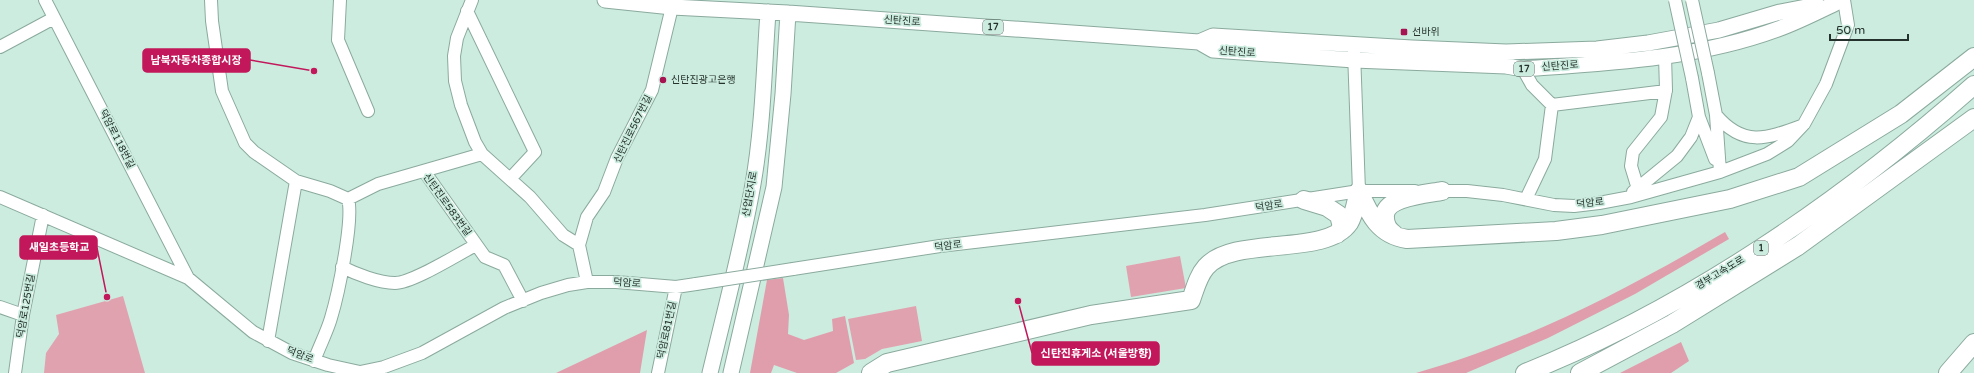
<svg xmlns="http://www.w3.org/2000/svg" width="1974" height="373" viewBox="0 0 1974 373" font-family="'Varela Round','Noto Sans KR',sans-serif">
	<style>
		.green { fill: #e1a2b0 }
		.forest { fill: #e09ead }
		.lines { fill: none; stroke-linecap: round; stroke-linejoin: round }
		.minor-casing { stroke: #8baa9e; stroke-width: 14 }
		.major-casing { stroke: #8baa9e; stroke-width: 17 }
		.highway-casing { stroke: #8baa9e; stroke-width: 20 }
		.minor { stroke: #fff; stroke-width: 12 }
		.major { stroke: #fff; stroke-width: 15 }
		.highway { stroke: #fff; stroke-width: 18 }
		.minor-bridge-casing { stroke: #8baa9e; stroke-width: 14; stroke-linecap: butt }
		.minor-bridge { stroke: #fff; stroke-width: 12 }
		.poi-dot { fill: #a61350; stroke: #ccecdf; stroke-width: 1.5 }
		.labels { text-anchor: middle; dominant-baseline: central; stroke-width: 3.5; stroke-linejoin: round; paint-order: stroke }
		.shield { fill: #ccecdf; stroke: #566962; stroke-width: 1 }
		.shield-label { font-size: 9px; font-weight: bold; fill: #24312c }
		.street-label { font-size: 10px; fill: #24312c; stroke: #ccecdf }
		.poi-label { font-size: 10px; fill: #24312c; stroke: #ccecdf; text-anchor: start }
		.leader { fill: none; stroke: #c2185b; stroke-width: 1.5 }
		.callout-dot { fill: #c2185b; stroke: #ccecdf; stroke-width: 1.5 }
		.callout { fill: #c2185b; stroke: #c2185b; stroke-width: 1.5 }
		.callout-label { font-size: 11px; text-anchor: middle; font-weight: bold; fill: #fff }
	</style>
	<rect width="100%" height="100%" fill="#ccecdf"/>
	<path class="green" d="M1180,256L1186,288L1131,297L1126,266Z
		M123,296L145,373H44L46,353L59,334L56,315Z
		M916,306L922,341L882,349L865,359L856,360L848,319Z"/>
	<path class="forest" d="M1725,232L1729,239L1635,294L1548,338L1466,373H1416C1526,342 1626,290 1725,232Z
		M783,278L789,315L788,334L804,340L833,331L832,319L845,316L854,363L836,373H797L774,365L771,373H750L767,280Z
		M647,330L640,373H556Z
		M1681,342L1689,361L1671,373H1620Z"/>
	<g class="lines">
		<defs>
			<path id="minor" d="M45,0L188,278
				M211,0L212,21L222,91L245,143L254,152L296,181L330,191L348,199C354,219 338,295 331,318C327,332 319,347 314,361
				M340,0L338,40L368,111
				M472,0L457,38L454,56L455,81L461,105L475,142L482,154L530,197L563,235L579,245
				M467,11L535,152L510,179
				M0,47L54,18
				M1354,52L1359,191
				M1523,69L1532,85L1552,105L1545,159L1526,199
				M1708,73L1716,115L1720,172
				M1692,78L1699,117L1715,159
				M1552,105L1666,91
				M1716,115C1743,147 1766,139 1801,126
				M424,171L485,257L504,265L523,301
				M1638,189L1631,166L1633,152L1661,117L1666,90L1665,56
				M1435,191H1467L1503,195L1554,205L1574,206L1599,203L1631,197L1720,172L1767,154L1788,141L1804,124L1826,84L1848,25L1844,0
				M1633,192L1677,156L1691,137L1699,117
				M0,197L188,278L253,332L292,353L328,365L360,372L384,367L422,353L504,308L541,293L568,285L587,282H616L676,287L696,284
				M348,199L378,184L482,154
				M342,267C356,274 379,283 395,283C413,283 458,254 476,245
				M793,269L940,246L1205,215L1359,191H1415
				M587,282L579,245L587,217L604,192L617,158L652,90L672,7
				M0,307L23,315
				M268,341L296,181
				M15,373L23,315L43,215
				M658,373L676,287"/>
			<path id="major" d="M605,0L672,7L788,13L1199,42L1213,50L1354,60L1506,66L1523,69C1608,63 1697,59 1778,29C1800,21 1821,10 1842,0
				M1199,42L1213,36L1412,48L1506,52L1597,49L1648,43L1719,30L1780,12L1817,5
				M710,373C725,310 742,247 753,184C763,127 764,69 768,12
				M731,373L774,187L783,94L788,13"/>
			<path id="highway" d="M1359,191C1369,214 1379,235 1407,239L1556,231L1602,225L1730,199L1799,177L1901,114L1974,57
				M1304,200L1327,207L1339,215L1342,227L1337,234
				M1394,234C1388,230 1385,225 1385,218C1382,197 1427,194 1442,191
				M871,373L887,363L1091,315L1191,300C1195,289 1198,276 1206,267C1234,235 1326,257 1349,223C1355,213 1356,201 1359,191
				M1525,373C1688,308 1843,201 1974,85
				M1580,373L1672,324L1798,246L1974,118
				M1948,373L1974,343"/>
		</defs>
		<use href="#minor" class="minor-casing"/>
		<use href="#major" class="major-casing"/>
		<use href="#highway" class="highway-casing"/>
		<use href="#minor" class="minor"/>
		<use href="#major" class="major"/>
		<use href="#highway" class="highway"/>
		<defs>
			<path id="minor-bridge" d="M1675,0L1692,78
				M1692,0L1708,73
				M696,284L793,269"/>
		</defs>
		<use href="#minor-bridge" class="minor-bridge-casing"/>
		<use href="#minor-bridge" class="minor-bridge"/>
	</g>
	<g class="poi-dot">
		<rect x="1400" y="28" width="8" height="8" rx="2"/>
		<circle cx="663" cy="80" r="4"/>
	</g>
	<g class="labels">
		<g class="shield">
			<rect x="983" y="20" width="20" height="14" rx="3"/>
			<rect x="1514" y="62" width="20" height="14" rx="3"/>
			<rect x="1754" y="241" width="14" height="14" rx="3"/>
		</g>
		<g class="shield-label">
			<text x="993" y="27">17</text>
			<text x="1524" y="69">17</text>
			<text x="1761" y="248">1</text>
		</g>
		<g class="street-label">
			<text transform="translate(902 21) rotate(4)">신탄진로</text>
			<text transform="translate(1237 52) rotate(4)">신탄진로</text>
			<text transform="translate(1560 66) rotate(-4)">신탄진로</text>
			<text transform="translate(633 129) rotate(-64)">신탄진로567번길</text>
			<text transform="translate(117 139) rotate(63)">덕암로118번길</text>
			<text transform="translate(750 194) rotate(-80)">산업단지로</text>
			<text transform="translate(1590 203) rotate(-6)">덕암로</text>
			<text transform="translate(447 205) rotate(54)">신탄진로583번길</text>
			<text transform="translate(1269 206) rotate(-9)">덕암로</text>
			<text transform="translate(948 246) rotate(-7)">덕암로</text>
			<text transform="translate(1720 273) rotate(-31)">경부고속도로</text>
			<text transform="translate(627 283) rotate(4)">덕암로</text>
			<text transform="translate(26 306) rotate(-80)">덕암로125번길</text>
			<text transform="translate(667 330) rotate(-78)">덕암로81번길</text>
			<text transform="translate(300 355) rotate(21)">덕암로</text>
		</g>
		<g class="poi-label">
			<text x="1412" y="32">선바위</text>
			<text x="671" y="80">신탄진광고은행</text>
		</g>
	</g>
	<path class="leader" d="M314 71L250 60M107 297L97 248M1018 301L1032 353"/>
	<g class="callout-dot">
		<circle cx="314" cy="71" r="4"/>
		<circle cx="107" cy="297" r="4"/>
		<circle cx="1018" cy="301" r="4"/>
	</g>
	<g class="callout">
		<rect x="143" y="49" width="107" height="23" rx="4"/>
		<rect x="20" y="236" width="77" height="23" rx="4"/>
		<rect x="1032" y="342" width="127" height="23" rx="4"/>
	</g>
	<g class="callout-label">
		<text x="196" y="64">남북자동차종합시장</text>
		<text x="59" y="251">새일초등학교</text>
		<text x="1096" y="357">신탄진휴게소 (서울방향)</text>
	</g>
	<path d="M1830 34v6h78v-6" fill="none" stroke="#24312c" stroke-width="2"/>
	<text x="1836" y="34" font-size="12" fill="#24312c" stroke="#ccecdf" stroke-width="3" paint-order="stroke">50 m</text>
</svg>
